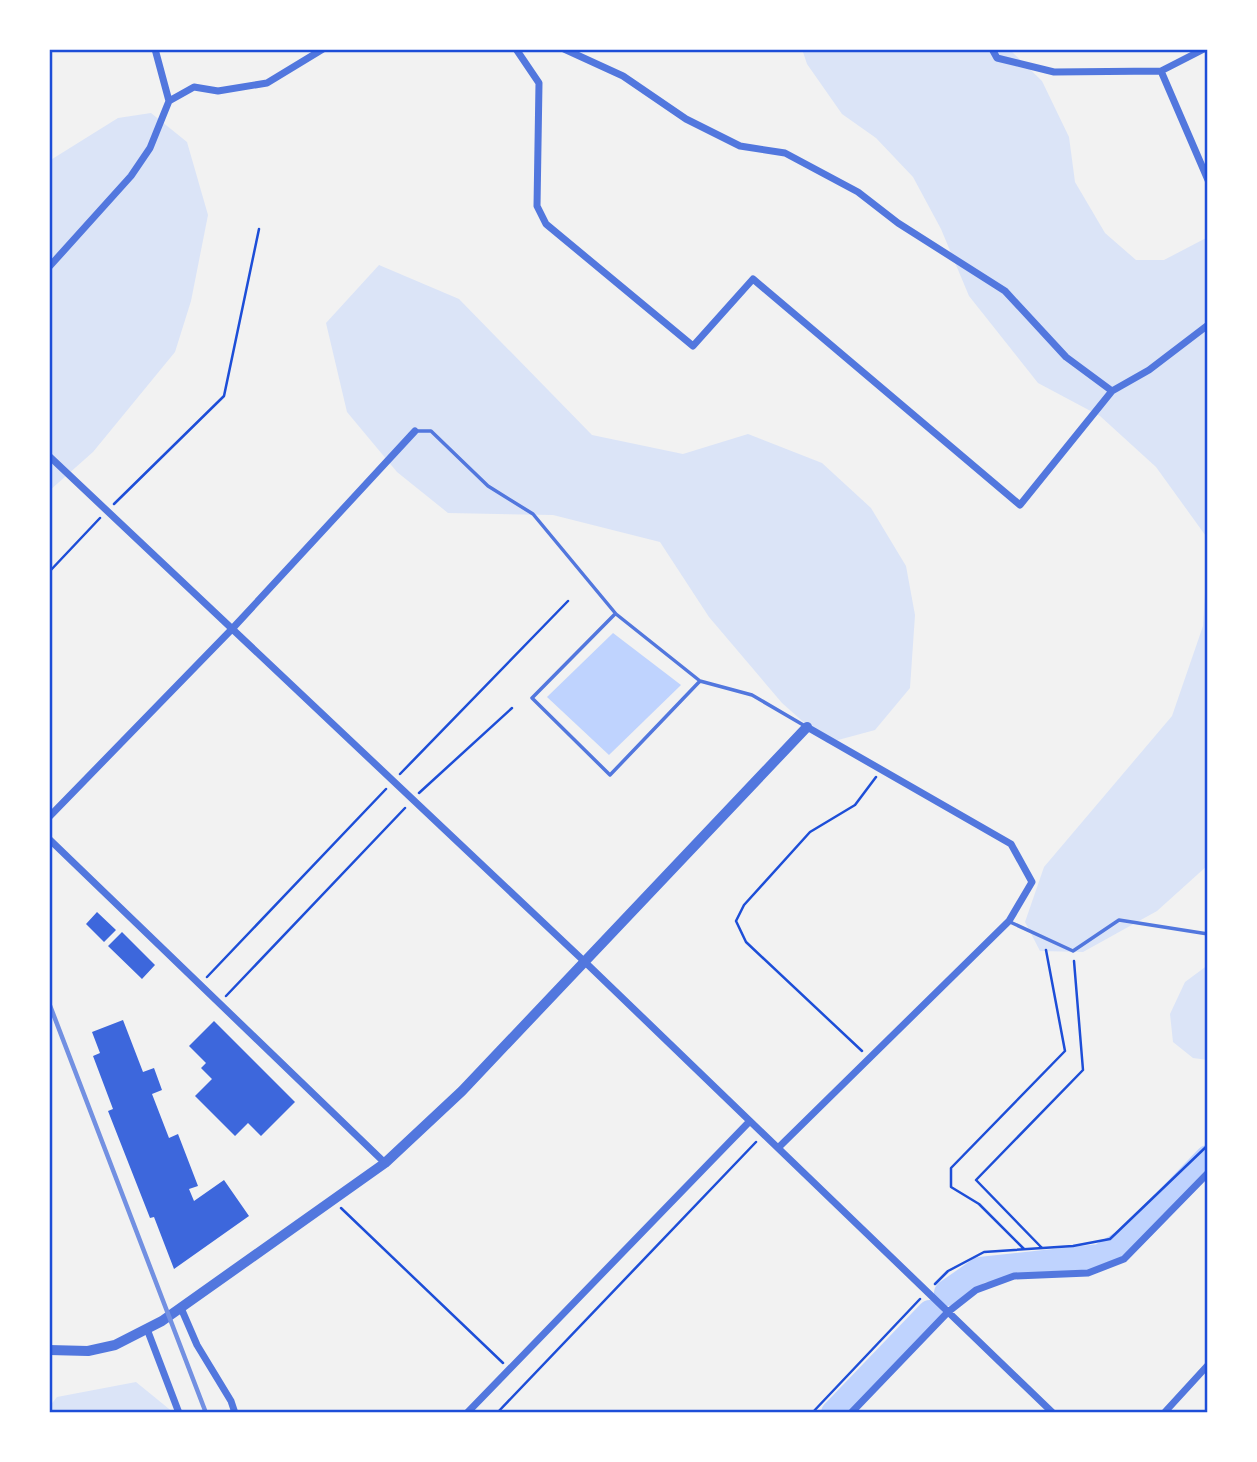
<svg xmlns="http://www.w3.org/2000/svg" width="1257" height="1462" viewBox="0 0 1257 1462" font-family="Raleway,sans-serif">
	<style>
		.green { fill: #dbe4f7 }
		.water { fill: #bfd3fe }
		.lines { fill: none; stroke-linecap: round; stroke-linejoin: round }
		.river { stroke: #bfd3fe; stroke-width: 26 }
		.building { fill: #3d67dc }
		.path { stroke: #1d4ed8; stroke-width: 2.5 }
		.service { stroke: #5277de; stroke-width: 3.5 }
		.minor { stroke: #5277de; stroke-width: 7 }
		.tertiary { stroke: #5277de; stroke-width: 10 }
		.rail { stroke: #7290e2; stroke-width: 4.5 }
		.neatline { fill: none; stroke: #1d4ed8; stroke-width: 2.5 }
	</style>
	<rect width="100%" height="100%" fill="#f2f2f2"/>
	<path class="green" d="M802,49H1009L1042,81L1069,137L1075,182L1105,233L1136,260H1164L1208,237V539L1156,467L1100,416L1038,383L969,296L941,229L913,177L876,138L842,114L807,64Z
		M151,113L187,142L208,215L191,301L175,352L93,452L49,491V161L118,118Z
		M379,265L459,299L592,435L683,454L748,434L822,463L871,508L906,566L915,615L910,688L875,730L827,743L782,703L709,617L660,542L553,515L448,513L397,472L347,412L326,323Z
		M1208,543V865L1157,911L1083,952L1040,951L1025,922L1044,867L1172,716L1203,626Z
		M1208,965V1060L1193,1058L1173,1042L1170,1014L1185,982Z
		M136,1382L174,1413H49V1407L57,1397Z"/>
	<path class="water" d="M613,633L681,685L609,755L547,697Z"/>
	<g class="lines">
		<path class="river" d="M947,1293L980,1270L1100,1257L1131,1238L1208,1158
			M834,1413L930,1313"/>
	</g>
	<path class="building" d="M97,912L116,930L104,942L86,924Z
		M122,932L155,965L142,979L108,946Z
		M123,1020L143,1072L154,1068L162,1090L152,1094L169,1138L178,1134L198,1186L189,1189L194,1201L224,1180L249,1216L174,1269L154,1217L150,1218L108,1111L113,1109L93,1056L100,1053L92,1032Z
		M214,1021L295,1102L261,1136L248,1123L235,1136L195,1096L212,1079L201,1068L206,1063L189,1046Z"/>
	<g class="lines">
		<path class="path" d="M114,504L224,396L259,229
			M49,572L100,518
			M400,774L568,601
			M419,793L512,708
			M207,977L386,789
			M226,996L405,808
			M862,1051L746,942L736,921L744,905L810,832L855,805L876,777
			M341,1208L503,1363
			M1042,1248L976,1180L1083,1070L1074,961
			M1024,1249L979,1204L951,1187V1168L1065,1051L1046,950
			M935,1284L948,1271L984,1252L1073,1246L1110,1239L1208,1145
			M497,1413L756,1142
			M812,1413L920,1299"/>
		<path class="service" d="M416,431H431L488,486L533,514L616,614L700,681L752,695L805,726
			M615,614L532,698L610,775L700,681
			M1010,922L1073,951L1119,920L1208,934"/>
		<path class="minor" d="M516,49L539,83L537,206L546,224L693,346L753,279L1020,505L1112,391L1149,370L1208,325
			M564,49L623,76L686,119L740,146L785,153L858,192L898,223L1005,291L1066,357L1112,391
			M992,49L997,58L1054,72L1161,71L1204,49
			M1161,71L1208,180
			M169,101L194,87L218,91L267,83L323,49
			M49,267L131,176L150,148L169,101L155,49
			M49,456L586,963L1053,1413
			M49,817L232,629L415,431
			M49,839L385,1163
			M778,1148L1009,921L1032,882L1011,844L807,727
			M181,1308L197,1345L231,1401L235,1413
			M147,1329L179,1413
			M467,1413L749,1122
			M851,1413L948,1312L976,1290L1014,1276L1088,1273L1124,1259L1208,1173
			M1164,1413L1208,1365"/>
		<path class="tertiary" d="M49,1350L88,1351L115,1345L162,1321L385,1163L462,1091L807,727"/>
		<path class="rail" d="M49,1003L206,1413"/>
	</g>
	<rect width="1257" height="1462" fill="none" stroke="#ffffff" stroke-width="102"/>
	<rect x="51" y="51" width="1155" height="1360" class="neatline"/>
</svg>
